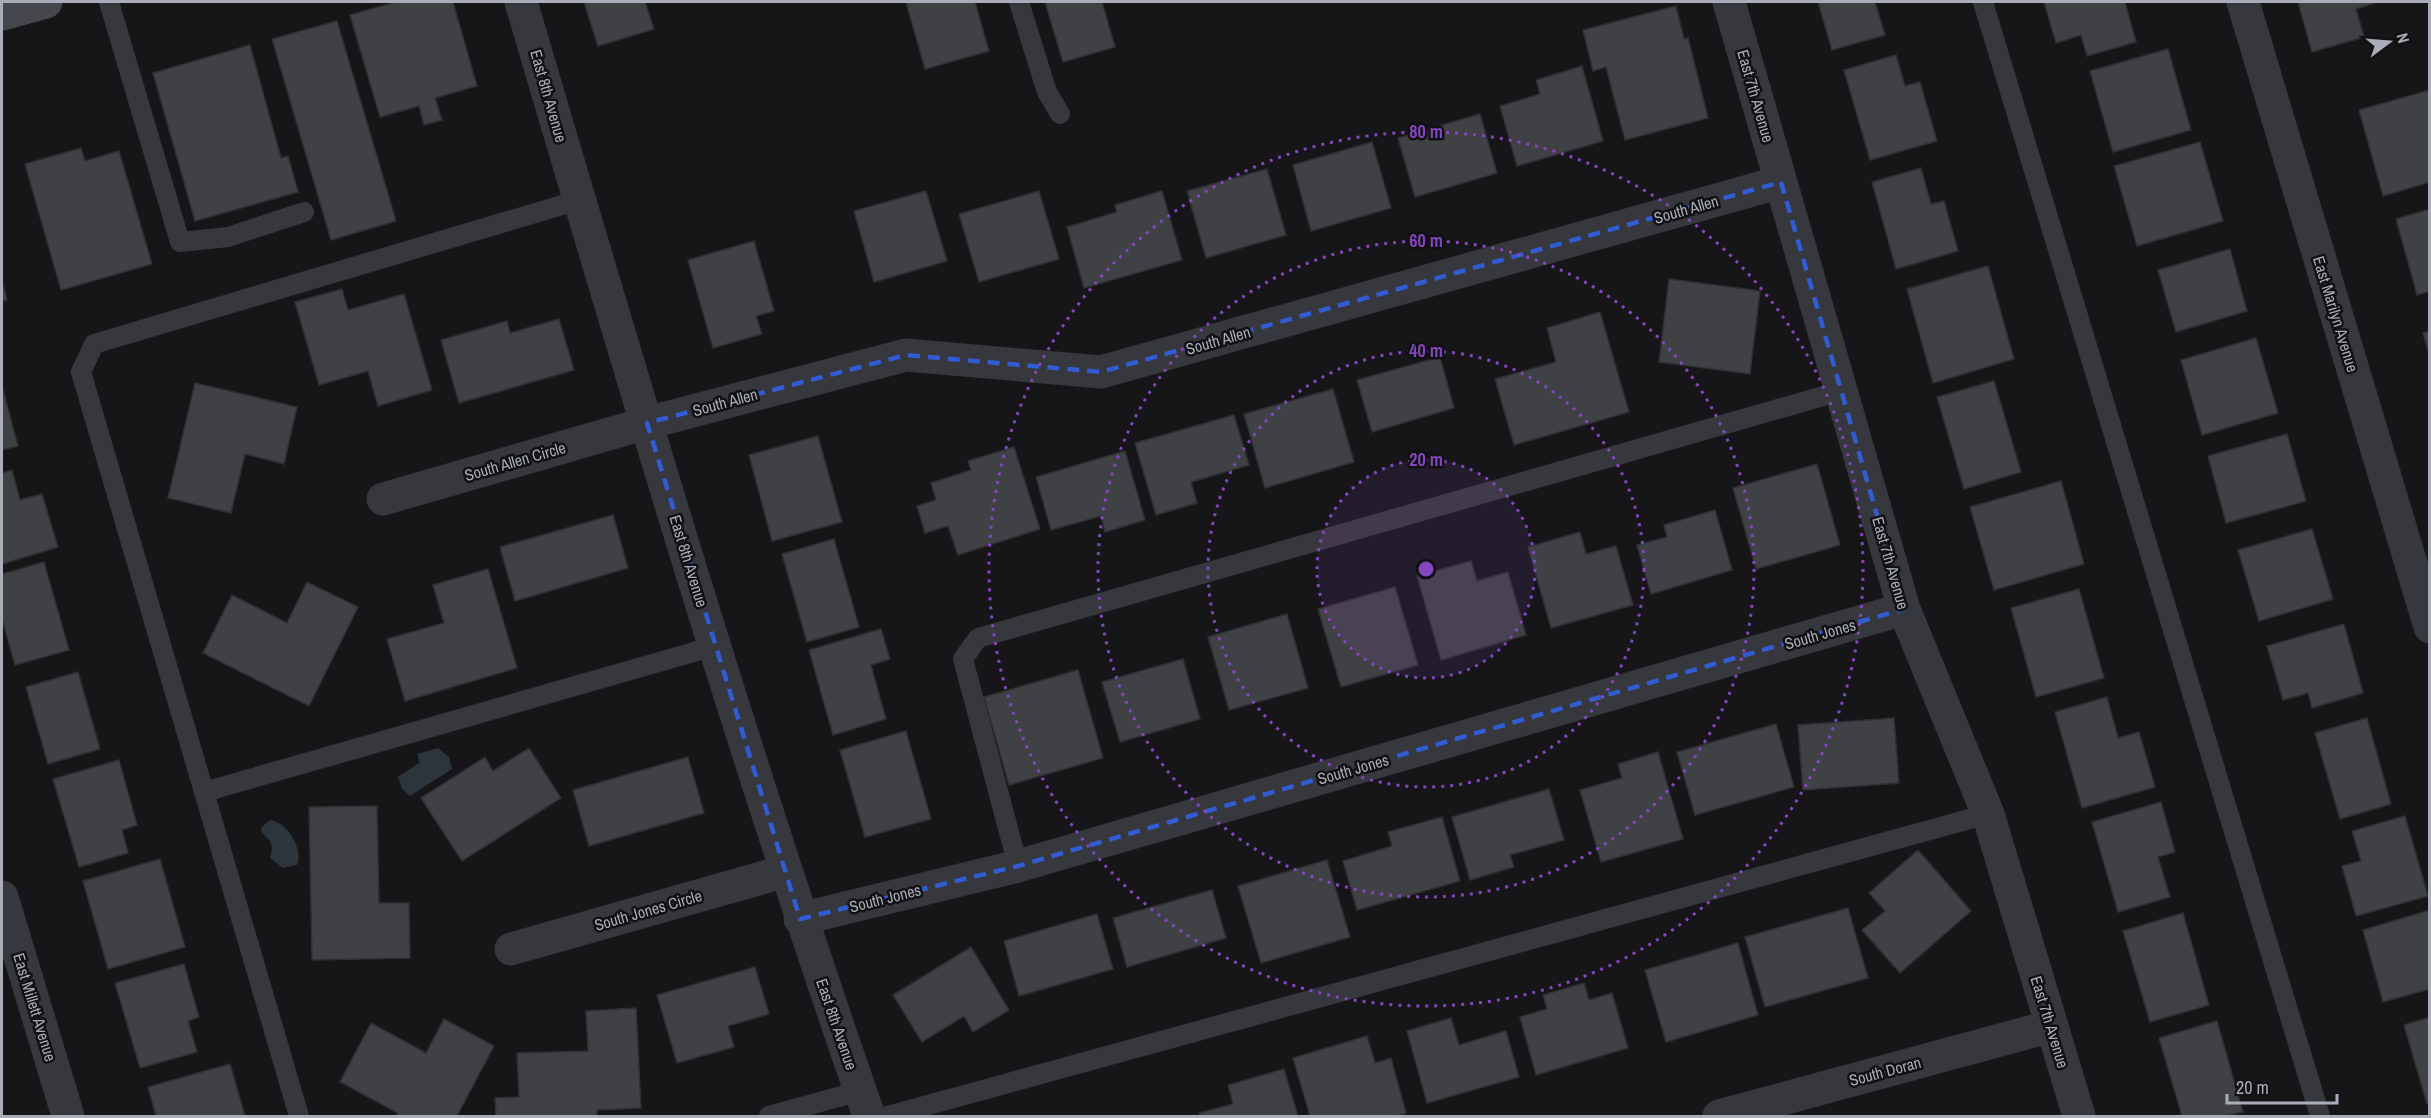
<svg xmlns="http://www.w3.org/2000/svg" width="2431" height="1118" viewBox="0 0 2431 1118" font-family="'Archivo Narrow',sans-serif">
	<style>
		.water { fill: #2c353c }
		.building { fill: #404145; stroke: #303034; stroke-width: 1.5 }
		.lines { fill: none; stroke-linecap: round; stroke-linejoin: round }
		.lane { stroke: #37383d; stroke-width: 20 }
		.street { stroke: #37383d; stroke-width: 33 }
		.secondary { stroke: #45474d; stroke-width: 33 }
		.marked { fill: none; stroke: #325cd3; stroke-width: 4.5; stroke-dasharray: 12 8; stroke-linejoin: round }
		.ring { fill: none; stroke: #8446be; stroke-width: 3; stroke-dasharray: 3 6 }
		.labels { text-anchor: middle; dominant-baseline: central; stroke-width: 5; stroke-linejoin: round; paint-order: stroke }
		.street-label { font-size: 16px; fill: #a8adb8; stroke: #111113 }
		.centre { fill: #8446be; stroke: #111113; stroke-width: 3 }
		.ring-label { font-size: 18px; text-anchor: middle; font-weight: bold; fill: #8446be; stroke: #111113; stroke-width: 5; stroke-linejoin: round; paint-order: stroke }
	</style>
	<rect width="100%" height="100%" fill="#161618"/>
	<path class="water" d="M438,748L449,757L452,769L410,796L402,789L398,777L420,762L417,754Z
		M270,820C287,822 304,849 297,865L283,868L270,858L272,848L270,841L261,831L262,827Z"/>
	<path class="building" d="M396,2H453L477,86L435,98L442,120L424,125L419,106L380,117L350,15Z
		M584,2H645L654,29L598,46Z
		M906,2H975L989,51L925,69Z
		M1045,2H1102L1115,47L1063,62Z
		M1818,2H1875L1885,35L1832,50Z
		M2044,2H2125L2136,42L2087,56L2081,35L2056,43Z
		M2298,2H2374L2375,3L2356,9L2364,37L2312,52Z
		M1676,6L1684,39L1688,38L1708,118L1625,140L1606,67L1593,71L1583,30Z
		M337,21L396,221L331,240L272,39Z
		M250,45L281,158L288,156L298,192L195,221L153,73Z
		M2168,49L2191,130L2113,152L2090,71Z
		M1896,55L1905,86L1920,82L1937,141L1870,160L1844,70Z
		M1582,66L1603,141L1517,166L1500,106L1540,94L1536,80Z
		M2430,90V182L2383,196L2359,110Z
		M1480,114L1497,173L1415,197L1398,138Z
		M1372,142L1391,208L1311,231L1293,165Z
		M2200,142L2223,221L2137,246L2114,166Z
		M81,148L85,161L119,151L152,264L61,290L25,164Z
		M1921,168L1931,204L1944,201L1958,251L1896,269L1872,182Z
		M1267,169L1286,235L1206,258L1187,191Z
		M926,191L947,261L874,282L854,211Z
		M1039,191L1059,259L979,282L959,214Z
		M1162,191L1182,260L1084,288L1067,227L1117,212L1115,205Z
		M2430,209V291L2417,295L2396,219Z
		M754,241L774,311L756,316L762,334L713,348L688,260Z
		M2230,249L2247,311L2176,332L2158,270Z
		M1988,266L2014,359L1933,383L1907,289Z
		M2,279L7,300L2,301Z
		M1669,279L1760,291L1750,374L1659,362Z
		M342,289L348,310L404,294L432,390L378,406L368,371L319,385L295,302Z
		M1600,312L1629,412L1514,445L1495,379L1556,362L1547,328Z
		M559,319L574,370L459,403L441,340L507,321L510,333Z
		M2430,331V357L2423,333Z
		M2256,338L2278,413L2202,435L2181,360Z
		M1440,357L1454,408L1372,432L1357,380Z
		M1994,381L2021,472L1964,489L1937,397Z
		M195,383L297,407L284,464L245,454L231,513L168,498Z
		M2,386L18,446L2,450Z
		M1333,389L1354,462L1265,488L1244,414Z
		M1234,415L1249,465L1191,482L1197,503L1156,515L1135,443Z
		M2287,434L2306,501L2226,523L2208,456Z
		M818,436L842,522L772,541L749,455Z
		M1014,447L1040,529L958,555L948,526L925,533L917,506L936,500L931,483L971,470L968,461Z
		M1125,451L1145,520L1105,532L1101,516L1051,530L1036,477Z
		M1817,464L1840,545L1756,569L1733,488Z
		M12,470L20,500L42,494L58,547L2,564V473Z
		M2061,481L2084,564L1994,590L1970,507Z
		M1715,510L1732,570L1651,594L1637,545L1667,537L1664,525Z
		M613,515L628,568L515,601L500,547Z
		M2312,529L2333,599L2259,621L2238,550Z
		M1580,532L1586,554L1616,546L1633,605L1551,628L1528,547Z
		M834,539L859,627L807,642L782,554Z
		M1471,561L1477,581L1508,572L1526,635L1441,660L1417,576Z
		M44,562L69,650L15,665L2,619V574Z
		M488,569L517,668L405,701L387,639L444,623L433,585Z
		M307,582L358,607L309,706L203,653L232,595L287,623Z
		M1395,587L1418,665L1341,687L1318,609Z
		M2079,589L2104,678L2036,697L2011,608Z
		M1287,614L1308,688L1229,710L1208,637Z
		M2344,624L2363,693L2312,708L2308,693L2283,700L2267,646Z
		M881,629L890,659L871,665L886,719L833,735L809,650Z
		M1183,659L1200,719L1120,742L1102,682Z
		M1078,670L1103,758L1009,785L984,697Z
		M78,672L100,749L48,764L26,687Z
		M2107,697L2118,738L2139,732L2155,787L2082,808L2055,712Z
		M1894,718L1899,783L1803,790L1798,725Z
		M2367,718L2391,804L2340,819L2315,733Z
		M1776,724L1794,787L1695,815L1677,752Z
		M906,731L931,819L865,837L840,750Z
		M529,748L561,798L462,861L421,798L485,757L493,771Z
		M1658,752L1683,839L1601,862L1580,790L1622,778L1618,764Z
		M688,757L704,813L589,846L573,790Z
		M119,760L137,825L122,830L128,853L79,867L53,779Z
		M1549,789L1564,840L1510,855L1514,867L1470,880L1452,817Z
		M2161,802L2175,852L2158,857L2170,897L2118,912L2092,822Z
		M377,806L379,903H409L410,958L312,960L309,807Z
		M2405,816L2428,896L2356,916L2342,866L2361,861L2352,831Z
		M1442,817L1460,881L1357,910L1343,861L1392,846L1388,832Z
		M1918,850L1971,911L1900,973L1862,930L1885,911L1869,893Z
		M160,859L185,947L108,969L83,881Z
		M1327,860L1350,937L1261,963L1238,886Z
		M1212,890L1226,938L1127,967L1113,918Z
		M1848,908L1868,978L1765,1007L1745,937Z
		M2430,910V989L2383,1002L2363,930Z
		M2183,913L2209,1005L2150,1022L2123,931Z
		M1097,914L1113,969L1019,996L1004,941Z
		M1738,943L1758,1015L1666,1042L1645,970Z
		M971,947L1009,1010L973,1032L964,1016L922,1042L893,995Z
		M184,964L199,1017L188,1021L197,1052L140,1068L115,983Z
		M755,967L769,1014L728,1026L734,1047L677,1063L657,995Z
		M1584,983L1589,1000L1612,993L1628,1048L1536,1075L1520,1017L1547,1009L1543,995Z
		M636,1008L641,1108L597,1110V1116H496L495,1098L519,1097L517,1053L588,1051L586,1011Z
		M2430,1017V1103L2427,1104L2404,1025Z
		M1451,1018L1459,1045L1506,1031L1519,1077L1427,1103L1407,1031Z
		M444,1019L494,1046L457,1116H396L398,1113L340,1082L371,1023L426,1053Z
		M2217,1021L2243,1112L2225,1116H2182L2159,1038Z
		M1367,1036L1375,1063L1391,1058L1406,1113L1396,1116H1310L1293,1058Z
		M230,1064L245,1116H156L148,1087Z
		M1284,1069L1298,1116H1200L1199,1113L1233,1104L1228,1085Z"/>
	<g class="lines">
		<path class="lane" d="M109,2L180,242L228,237L304,212
			M1019,2L1047,92L1060,114
			M1983,2L2320,1116
			M204,792L715,646
			M1018,866L963,659L978,638L1841,391
			M299,1116L81,372L94,344L579,200
			M769,1116L860,1091
			M888,1116L1988,814"/>
		<path class="street" d="M521,2C631,375 741,749 869,1116
			M1729,2L1904,609L1988,814L2079,1116
			M2243,2L2430,627
			M383,499L647,423L906,355L1101,372L1781,182
			M2,897L68,1116
			M800,919L1018,866L1904,609
			M511,949L786,871
			M1719,1116L2052,1026"/>
		<path class="secondary" d="M2,14L46,2"/>
	</g>
	<path class="marked" d="M1781,182L1904,609L1018,866L800,919L647,423L906,355L1101,372Z"/>
	<circle cx="1426" cy="569" r="109" fill="#8446be" fill-opacity=".12"/>
	<g class="ring">
		<circle cx="1426" cy="569" r="109"/>
		<circle cx="1426" cy="569" r="218"/>
		<circle cx="1426" cy="569" r="328"/>
		<circle cx="1426" cy="569" r="437"/>
	</g>
	<g class="labels">
		<g class="street-label">
			<text transform="translate(549 96) rotate(74)">East 8th Avenue</text>
			<text transform="translate(1756 96) rotate(74)">East 7th Avenue</text>
			<text transform="translate(1686 209) rotate(-16)">South Allen</text>
			<text transform="translate(2336 314) rotate(73)">East Marilyn Avenue</text>
			<text transform="translate(1218 340) rotate(-16)">South Allen</text>
			<text transform="translate(725 402) rotate(-15)">South Allen</text>
			<text transform="translate(515 461) rotate(-16)">South Allen Circle</text>
			<text transform="translate(689 561) rotate(73)">East 8th Avenue</text>
			<text transform="translate(1891 563) rotate(74)">East 7th Avenue</text>
			<text transform="translate(1820 634) rotate(-16)">South Jones</text>
			<text transform="translate(1353 769) rotate(-16)">South Jones</text>
			<text transform="translate(885 898) rotate(-14)">South Jones</text>
			<text transform="translate(648 910) rotate(-16)">South Jones Circle</text>
			<text transform="translate(35 1007) rotate(73)">East Millett Avenue</text>
			<text transform="translate(2050 1022) rotate(73)">East 7th Avenue</text>
			<text transform="translate(837 1024) rotate(71)">East 8th Avenue</text>
			<text transform="translate(1885 1071) rotate(-15)">South Doran</text>
		</g>
	</g>
	<circle cx="1426" cy="569" r="9" class="centre"/>
	<g class="ring-label">
		<text x="1426" y="138">80 m</text>
		<text x="1426" y="247">60 m</text>
		<text x="1426" y="357">40 m</text>
		<text x="1426" y="466">20 m</text>
	</g>
	<rect width="2431" height="1118" fill="none" stroke="#a8adb8" stroke-width="6"/>
	<g transform="translate(2389 42) rotate(74)" stroke="#111113" stroke-width="4.5" paint-order="stroke">
	<path d="M0-4.5L10 22L0 15L-10 22Z" fill="#a8adb8"/>
	<text y="-9" font-size="16" font-weight="bold" text-anchor="middle" fill="#a8adb8">N</text>
	</g>
	<path d="M2227 1094v9h110v-9" fill="none" stroke="#a8adb8" stroke-width="3"/>
	<text x="2236" y="1094" font-size="18" fill="#a8adb8" stroke="#111113" stroke-width="4.5" paint-order="stroke">20 m</text>
</svg>
